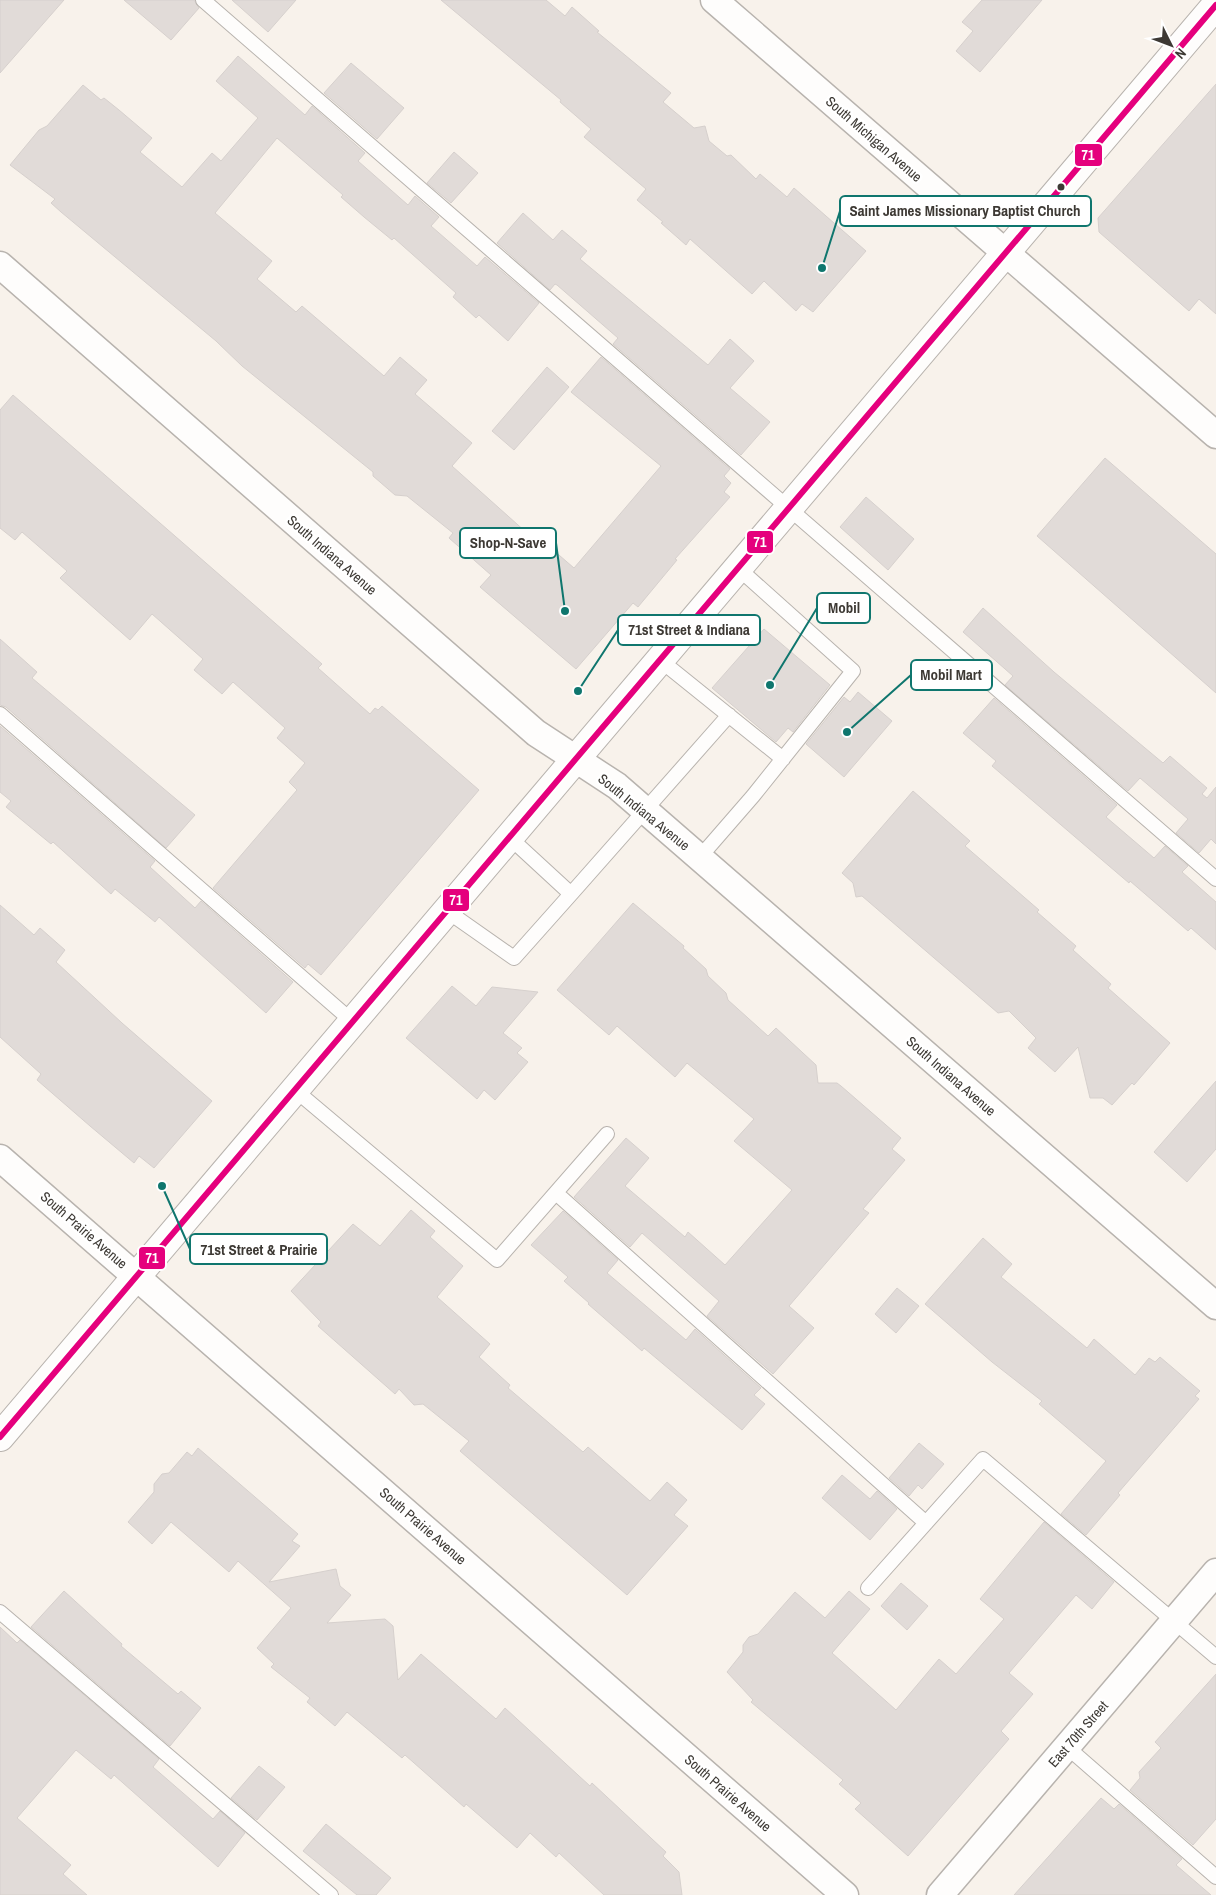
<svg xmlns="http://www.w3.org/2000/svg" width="1216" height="1895" viewBox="0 0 1216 1895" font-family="'Archivo Narrow',sans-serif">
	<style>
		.building { fill: #e1dbd8; stroke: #d6d0cd }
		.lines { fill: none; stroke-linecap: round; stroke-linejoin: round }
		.lane-casing { stroke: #b8b3ae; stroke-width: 16 }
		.street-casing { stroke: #b8b3ae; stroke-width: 29 }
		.secondary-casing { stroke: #b8b3ae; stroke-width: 30 }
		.lane { stroke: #fefdfc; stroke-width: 14 }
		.street { stroke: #fefdfc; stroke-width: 26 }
		.secondary { stroke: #fefdfc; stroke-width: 28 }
		.bus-1-casing { stroke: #fff; stroke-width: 10 }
		.bus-1 { stroke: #e5007d; stroke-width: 6 }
		.bus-dot { fill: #3d3934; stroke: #fff; stroke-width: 2 }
		.labels { text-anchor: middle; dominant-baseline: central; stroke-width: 5; stroke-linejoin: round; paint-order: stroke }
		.street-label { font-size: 14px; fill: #3d3934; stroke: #fff }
		.leader { fill: none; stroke: #0f766e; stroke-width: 2 }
		.callout-dot { fill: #0f766e; stroke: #fff; stroke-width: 2 }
		.callout { fill: #fff; stroke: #0f766e; stroke-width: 2 }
		.callout-label { font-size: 15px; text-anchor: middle; font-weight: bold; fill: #3d3934 }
		.line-badge { stroke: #fff; stroke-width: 2 }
		.badge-label { font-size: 14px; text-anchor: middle; font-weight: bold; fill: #fff }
	</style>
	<rect width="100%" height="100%" fill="#f8f2eb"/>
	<path class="building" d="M0,0H64L0,73Z
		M124,0H194L199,8L171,40Z
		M232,0H296L268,32Z
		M441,0H546L565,16L572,7L599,31L597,32L671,93L663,102L694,128L705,126L709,141L727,156L731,155L756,179L760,174L787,197L794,188L866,251L813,312L802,304L796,311L764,281L752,294L690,239L686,245L661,223L663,222L637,200L646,189L584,137L591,129L560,102L561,100Z
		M982,0H1042L980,72L956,51L973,31L962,22Z
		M238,56L305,115L312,106L365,153L358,161L408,205L415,196L439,217L431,226L477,266L485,257L539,303L508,341L479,315L476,318L453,297L456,293L394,238L392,240L364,217L341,197L343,195L277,138L215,213L272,261L257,279L296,312L302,306L384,376L400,357L427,380L415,394L472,443L452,466L527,533L530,530L574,568L661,466L571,392L601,357L730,469L724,476L731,483L724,492L730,497L675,559L677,560L638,607L633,603L576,669L480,587L491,575L449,538L453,533L407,496L395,495L373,476V472L242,366L216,341L61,212L51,203L55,199L10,165L39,130L47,126L83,85L101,100L104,98L119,110L152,138L140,152L182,187L212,153L221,161L258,118L216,81Z
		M351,63L404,108L377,139L324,93Z
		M1216,84V314L1199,299L1189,311L1099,232L1098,218Z
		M454,152L478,173L451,203L427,183Z
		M523,213L553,240L562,230L587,251L580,259L708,365L730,339L754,361L730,388L770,422L741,455L613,344L618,338L557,285L555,284L550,290L497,243Z
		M547,367L569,387L514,450L492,431Z
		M13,395L322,664L318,668L370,714L375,708L378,710L382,706L479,790L321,975L308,964L305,968L213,888L297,790L289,782L305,763L277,738L285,728L233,682L222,694L194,670L203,659L152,614L130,640L60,578L67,571L22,532L15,540L0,528V410Z
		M1105,458L1216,554V693L1037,536Z
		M866,497L914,539L888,570L840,527Z
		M983,608L1054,672L1163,763L1170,756L1207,788L1202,794L1207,798L1216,787V844L1211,839L1199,853L1176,833L1188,819L1140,778L1128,791L1005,685L1013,676L963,632Z
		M764,629L830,685L793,732L788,728L776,742L712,688Z
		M0,639L37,672L32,678L195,815L166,848L6,707L0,705Z
		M858,692L892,721L844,777L806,744L844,697L850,702Z
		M994,698L1117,805L1106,817L1154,858L1165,846L1188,866L1182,872L1216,902V950L1191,928L1188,931L1130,881L1129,883L992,766L996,761L963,733Z
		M0,726L155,861L150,867L195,908L201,901L293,982L266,1013L159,917L155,922L115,889L111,894L53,842L51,844L6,807L11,801L0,792Z
		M913,791L970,841L965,846L1039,910L1037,912L1076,946L1073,950L1111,984L1108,988L1170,1043L1134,1085L1132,1083L1112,1105L1103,1098H1090L1078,1047L1055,1072L1028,1048L1036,1038L1009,1011L998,1013L862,896L856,897L853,883L842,873Z
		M633,903L684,946L683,948L706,969L708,976L726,993L728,1000L768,1036L776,1028L816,1065L818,1083H837L841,1086L901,1138L892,1149L905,1160L863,1209L869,1213L789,1306L814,1328L773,1374L707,1316L719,1301L642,1233L630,1247L574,1197L626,1138L649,1158L625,1186L685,1237L688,1232L725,1265L792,1190L734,1141L754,1119L687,1063L675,1077L617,1026L609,1035L557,990Z
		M0,905L34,935L40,928L65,950L56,962L122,1023L212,1101L154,1168L139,1156L134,1163L90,1126L37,1080L41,1074L0,1037Z
		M452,986L476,1006L492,987L538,992L503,1033L522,1048L517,1053L528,1062L495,1100L484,1090L477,1099L406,1038Z
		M1216,1081V1149L1187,1182L1154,1152Z
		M411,1210L435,1231L430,1237L463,1266L437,1297L490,1344L479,1357L510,1385L508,1388L583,1452L588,1447L650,1501L667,1482L687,1500L674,1515L688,1526L627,1595L460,1451L469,1441L423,1404L414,1405L399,1389L395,1394L318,1326L321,1322L291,1291L353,1224L380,1246Z
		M563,1211L618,1260L607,1273L686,1340L695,1329L761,1388L754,1395L765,1404L742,1430L644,1348L642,1351L588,1304L589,1303L564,1281L568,1277L531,1245Z
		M983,1238L1012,1264L1001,1277L1087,1348L1094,1339L1135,1375L1149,1358L1155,1362L1160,1357L1200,1391L1195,1396L1199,1399L1118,1493L1120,1495L1086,1535L1061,1514L1106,1461L1039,1404L1042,1401L992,1362L925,1304Z
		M897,1288L919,1306L896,1333L875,1314Z
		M919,1443L944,1464L922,1489L918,1485L909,1496L889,1478Z
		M198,1448L298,1534L292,1541L300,1546L269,1582L336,1569L340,1586L351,1595L327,1623L385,1619L393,1626L398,1680L421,1654L496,1719L505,1708L590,1786L592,1783L666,1852L663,1856L679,1872L682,1895H604L559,1853L556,1857L530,1833L517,1848L466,1804L464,1807L405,1755L402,1758L347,1712L335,1726L307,1702L310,1698L271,1667L274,1664L257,1648L291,1608L238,1561L229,1572L171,1522L152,1544L128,1522L154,1492V1484L162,1474L169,1473L187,1452L192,1456Z
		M842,1475L870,1499L877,1491L897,1509L870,1540L822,1498Z
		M1044,1522L1114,1582L1092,1609L1076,1595L1009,1673L1033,1694L1001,1731L1009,1739L908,1856L855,1809L861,1803L839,1784L843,1780L751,1702L753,1700L727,1672L743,1652V1645L749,1637L758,1634L795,1592L825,1618L849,1591L870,1609L832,1653L896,1710L939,1659L956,1674L1004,1619L980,1599Z
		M901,1583L928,1606L907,1630L881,1606Z
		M64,1591L122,1644L121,1646L178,1694L181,1691L201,1708L170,1746L31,1627Z
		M0,1627L17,1643L20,1640L159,1759L153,1767L213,1819L220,1811L245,1833L218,1867L114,1775L111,1779L76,1750L17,1818L71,1865L63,1874L87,1895H0Z
		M1216,1674V1819L1193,1845L1130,1790L1140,1778L1139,1772L1161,1748L1155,1742Z
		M259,1766L285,1787L257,1820L231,1798Z
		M1101,1798L1114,1809L1119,1804L1182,1859L1176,1865L1211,1895H1014Z
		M326,1824L391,1878L376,1895H357L303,1851Z"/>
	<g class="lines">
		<defs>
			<path id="lane" d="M203,0L1216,879
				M660,660L783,759
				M0,714L353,1022
				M700,857L753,796L853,671L738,568
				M571,894L729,715
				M447,911L514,958L571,894L509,837
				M295,1090L497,1260L607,1134
				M556,1193L926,1523
				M868,1588L983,1459L1216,1657
				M0,1612L331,1895
				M1067,1747L1216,1877"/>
			<path id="street" d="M714,0L1216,435
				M0,265L536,733L617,786L1216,1306
				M0,1158L845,1895
				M940,1895L1216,1572"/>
			<path id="secondary" d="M0,1437L1216,5"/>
		</defs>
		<use href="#lane" class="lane-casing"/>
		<use href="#street" class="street-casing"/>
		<use href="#secondary" class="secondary-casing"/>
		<use href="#lane" class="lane"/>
		<use href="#street" class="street"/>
		<use href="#secondary" class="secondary"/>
		<defs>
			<path id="bus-1" d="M0,1437L1216,5"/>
		</defs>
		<use href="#bus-1" class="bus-1-casing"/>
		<use href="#bus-1" class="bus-1"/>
	</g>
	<circle class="bus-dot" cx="1061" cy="187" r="4.5"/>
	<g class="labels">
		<g class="street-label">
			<text transform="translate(874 139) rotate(41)">South Michigan Avenue</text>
			<text transform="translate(332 555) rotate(41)">South Indiana Avenue</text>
			<text transform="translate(644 812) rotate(39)">South Indiana Avenue</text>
			<text transform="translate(951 1076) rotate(41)">South Indiana Avenue</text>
			<text transform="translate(84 1230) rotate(41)">South Prairie Avenue</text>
			<text transform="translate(423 1526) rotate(41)">South Prairie Avenue</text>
			<text transform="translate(1078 1734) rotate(-49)">East 70th Street</text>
			<text transform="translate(728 1793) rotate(41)">South Prairie Avenue</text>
		</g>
	</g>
	<path class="leader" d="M822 268L840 211M565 611L556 543M770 685L817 608M578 691L618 630M847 732L911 675M162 1186L190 1249"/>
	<g class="callout-dot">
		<circle cx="822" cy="268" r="5"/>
		<circle cx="565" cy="611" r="5"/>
		<circle cx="770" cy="685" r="5"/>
		<circle cx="578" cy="691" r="5"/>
		<circle cx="847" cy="732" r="5"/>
		<circle cx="162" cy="1186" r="5"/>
	</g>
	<g class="callout">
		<rect x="840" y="196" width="251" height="30" rx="5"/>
		<rect x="460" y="528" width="96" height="30" rx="5"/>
		<rect x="817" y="593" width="53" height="30" rx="5"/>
		<rect x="618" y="615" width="142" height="30" rx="5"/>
		<rect x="911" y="660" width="81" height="30" rx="5"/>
		<rect x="190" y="1234" width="137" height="30" rx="5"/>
	</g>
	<g class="callout-label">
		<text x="965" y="216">Saint James Missionary Baptist Church</text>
		<text x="508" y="548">Shop-N-Save</text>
		<text x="844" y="613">Mobil</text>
		<text x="689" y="635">71st Street &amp; Indiana</text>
		<text x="951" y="680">Mobil Mart</text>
		<text x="259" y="1255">71st Street &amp; Prairie</text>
	</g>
	<g class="line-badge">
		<rect x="1074" y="143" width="29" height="24" rx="5" fill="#e5007d"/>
		<rect x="746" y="530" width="28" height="24" rx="5" fill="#e5007d"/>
		<rect x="442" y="888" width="28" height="24" rx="5" fill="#e5007d"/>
		<rect x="138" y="1246" width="28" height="24" rx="5" fill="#e5007d"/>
	</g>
	<g class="badge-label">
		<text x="1088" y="160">71</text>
		<text x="760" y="547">71</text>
		<text x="456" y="905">71</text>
		<text x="152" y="1263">71</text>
	</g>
	<g transform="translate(1171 45) rotate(132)" stroke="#ffffff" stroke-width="4" paint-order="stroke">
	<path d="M0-4L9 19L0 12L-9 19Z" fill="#3d3934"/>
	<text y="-8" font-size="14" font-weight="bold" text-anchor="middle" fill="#3d3934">N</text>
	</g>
</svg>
